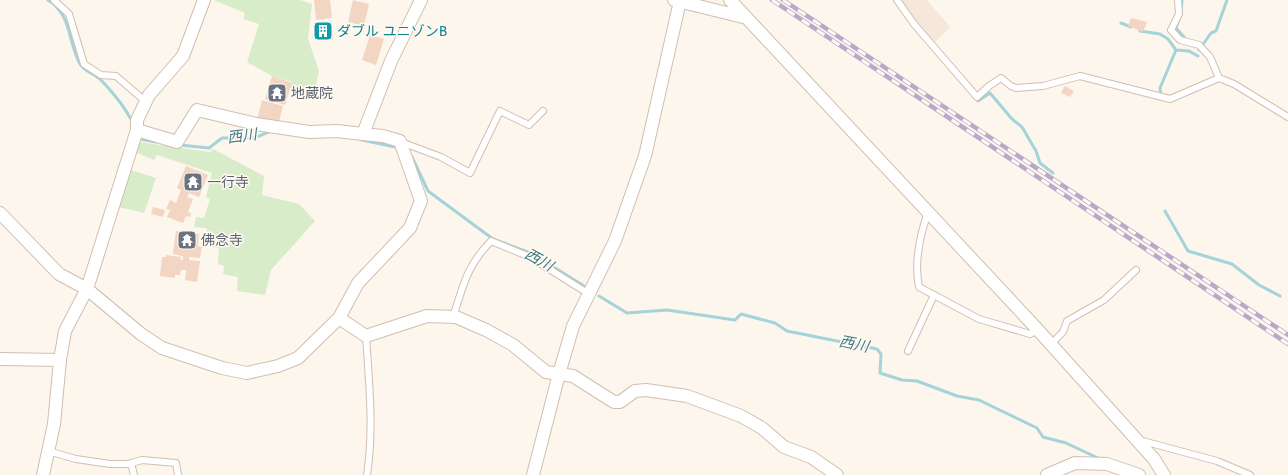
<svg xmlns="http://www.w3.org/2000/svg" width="1288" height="475" viewBox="0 0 1288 475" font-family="'Fira Sans','Noto Sans JP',sans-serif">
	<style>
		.residential { fill: #f5e8da }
		.green { fill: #d8ecc9 }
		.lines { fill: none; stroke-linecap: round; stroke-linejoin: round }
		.stream { stroke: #a5d3da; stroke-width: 3 }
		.building { fill: #f3d5c3 }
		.service-casing { stroke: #d1beb0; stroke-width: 8 }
		.minor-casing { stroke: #d1beb0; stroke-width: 14 }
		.service { stroke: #fff; stroke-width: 6 }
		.minor { stroke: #fff; stroke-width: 12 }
		.rail-casing { stroke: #b9a8c9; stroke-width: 4.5 }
		.rail { stroke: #fffaf3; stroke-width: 3; stroke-dasharray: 9; stroke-linecap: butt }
		.labels { text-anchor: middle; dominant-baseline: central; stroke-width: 3; stroke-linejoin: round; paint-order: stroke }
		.culture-label { font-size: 14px; fill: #0d838f; stroke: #fffaf3; text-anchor: start }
		.worship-label { font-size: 14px; fill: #5b616d; stroke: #fffaf3; text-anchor: start }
		.water-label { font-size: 15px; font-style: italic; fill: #437c86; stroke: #fffaf3 }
	</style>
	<rect width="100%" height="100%" fill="#fdf6ec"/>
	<path class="residential" d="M897,0H927L950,27L933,44Z"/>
	<path class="green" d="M214,0H300L312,4L308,39L319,71L314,93L290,88L292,82L272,76L247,62L259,24L243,19L245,13Z
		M139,142L210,152L213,149L264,176L262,195L299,204L315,221L271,270L265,295L237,291L238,277L223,274L224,266L218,264L219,248L205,246L207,228L194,227L196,217L204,218L210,199L206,197L212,173L157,155L154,160L135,152Z
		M131,170L156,178L144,213L119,207Z"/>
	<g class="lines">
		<path class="stream" d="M48,0C71,14 68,40 79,62C84,72 92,72 100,79C109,88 125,107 130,118
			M1181,13L1182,0
			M1178,22L1176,28L1184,37
			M1121,23L1131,27
			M1140,31L1160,34L1168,39L1176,50L1160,88L1161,98
			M1176,50L1189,51L1198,56
			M1199,50L1211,33L1216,31L1227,0
			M974,97L978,101L990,93L1012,119L1022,127L1036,151L1040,163L1053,173
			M140,139L156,142
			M362,140L395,147
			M180,145L209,148L222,138H254L271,131
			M412,157L428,191L493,239L533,254L584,286
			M1165,211L1188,251L1232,264L1259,285L1280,296
			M599,296L627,313L667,310L735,320L741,314L775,323L787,331L877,349L881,354L880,373L902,380L917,381L957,396L979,400L1037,428L1043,437L1066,443L1100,459"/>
	</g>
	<path class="building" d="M314,0H330L332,18L316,20Z
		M353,0L369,4L364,26L348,22Z
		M1131,18L1147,22L1143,32L1128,26Z
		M331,21L333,39L315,40L314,23Z
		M370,35L384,39L376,65L362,60Z
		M272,76L292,83L285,105L265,99Z
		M1065,86L1074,91L1070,97L1061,93Z
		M262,100L283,106L278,125L257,120Z
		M186,166L208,175L199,197L189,193L187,197L193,199L188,212L191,213L190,217L186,216L183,223L167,217L170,210L166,209L170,200L176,203L181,190L177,188Z
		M153,207L165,210L163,217L151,214Z
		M176,231L199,234L198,246L202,247L200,258L189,257V260L200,261L197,282L185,280L186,270H181L180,275H175V278L160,276L162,257H166V255L181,257L180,259L183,260V256L173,254Z"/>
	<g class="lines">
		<defs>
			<path id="service" d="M54,0L69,14L84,64L101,75L116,76L145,101
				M897,0L914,24L977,97L989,86L1001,78L1011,86L1016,88L1043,86L1080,76L1170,99L1219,78L1234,84L1288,117
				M1178,0L1179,14L1171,30L1180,40L1199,45L1210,57L1219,78
				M401,142L441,157L470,173L500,111L529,125L543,111
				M928,212C920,235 914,263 919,287L934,295
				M453,317C464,284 466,267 491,241L530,257L589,294
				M366,336C369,382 374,429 367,475
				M1051,344L1063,332L1067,321L1104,300L1136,270
				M908,351L934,295L979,319L1030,334L1038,330
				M1139,440L1217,461L1250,475
				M48,451L76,459L110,464H128L142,460L176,463L178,475
				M131,463L134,475"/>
			<path id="minor" d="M674,0L747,18
				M730,0L1038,330L1154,459L1164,475
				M363,134L391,61L421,0
				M0,213L59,274L87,289L141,334L162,348L222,368L247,373L278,366L298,358L339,318L358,283L410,228L421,201L400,141L383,136L363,134L337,131L309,132L256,124L197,110L177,142L137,130
				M339,318L366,336L427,316L456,317L486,330L513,345L546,372L573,376L614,402H620L635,391L646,390L687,396L741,416L762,428L784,447L811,457L837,475
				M0,359L60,360
				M43,475L54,424L60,360L65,331L87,289L137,130V120L149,95L183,56L204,0
				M533,475L559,374L573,326L615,241L645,156L680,1
				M1047,475L1075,463L1107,464L1139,475"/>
		</defs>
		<use href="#service" class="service-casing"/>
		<use href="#minor" class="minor-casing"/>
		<use href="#service" class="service"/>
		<use href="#minor" class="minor"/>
		<defs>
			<path id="rail" d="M772,0L1288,344
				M783,0L1288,335"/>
		</defs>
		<use href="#rail" class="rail-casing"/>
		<use href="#rail" class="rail"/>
	</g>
	<defs>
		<symbol id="building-square" viewBox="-11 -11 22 22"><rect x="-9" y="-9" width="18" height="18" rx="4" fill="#0f9aa8" stroke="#fffaf3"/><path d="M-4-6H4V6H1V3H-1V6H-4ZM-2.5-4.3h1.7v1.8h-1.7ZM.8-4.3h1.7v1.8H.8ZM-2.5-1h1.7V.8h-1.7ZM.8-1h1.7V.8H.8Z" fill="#fff"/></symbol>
		<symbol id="temple-square" viewBox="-11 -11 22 22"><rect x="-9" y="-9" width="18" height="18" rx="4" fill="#6b7280" stroke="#fffaf3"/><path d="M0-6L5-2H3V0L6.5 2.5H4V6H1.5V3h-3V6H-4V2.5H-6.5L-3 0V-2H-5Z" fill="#fff"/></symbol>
	</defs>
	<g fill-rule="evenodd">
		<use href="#building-square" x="312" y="20" width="22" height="22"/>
		<use href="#temple-square" x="266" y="82" width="22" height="22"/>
		<use href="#temple-square" x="182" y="171" width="22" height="22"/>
		<use href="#temple-square" x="176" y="229" width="22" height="22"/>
	</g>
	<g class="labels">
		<g class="culture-label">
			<text x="337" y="31">ダブル ユニゾンB</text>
		</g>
		<g class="worship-label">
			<text x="291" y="93">地蔵院</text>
			<text x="207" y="182">一行寺</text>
			<text x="201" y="240">佛念寺</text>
		</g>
		<g class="water-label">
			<text transform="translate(242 136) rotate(-7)">西川</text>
			<text transform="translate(539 260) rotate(29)">西川</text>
			<text transform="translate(854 344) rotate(11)">西川</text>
		</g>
	</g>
</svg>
